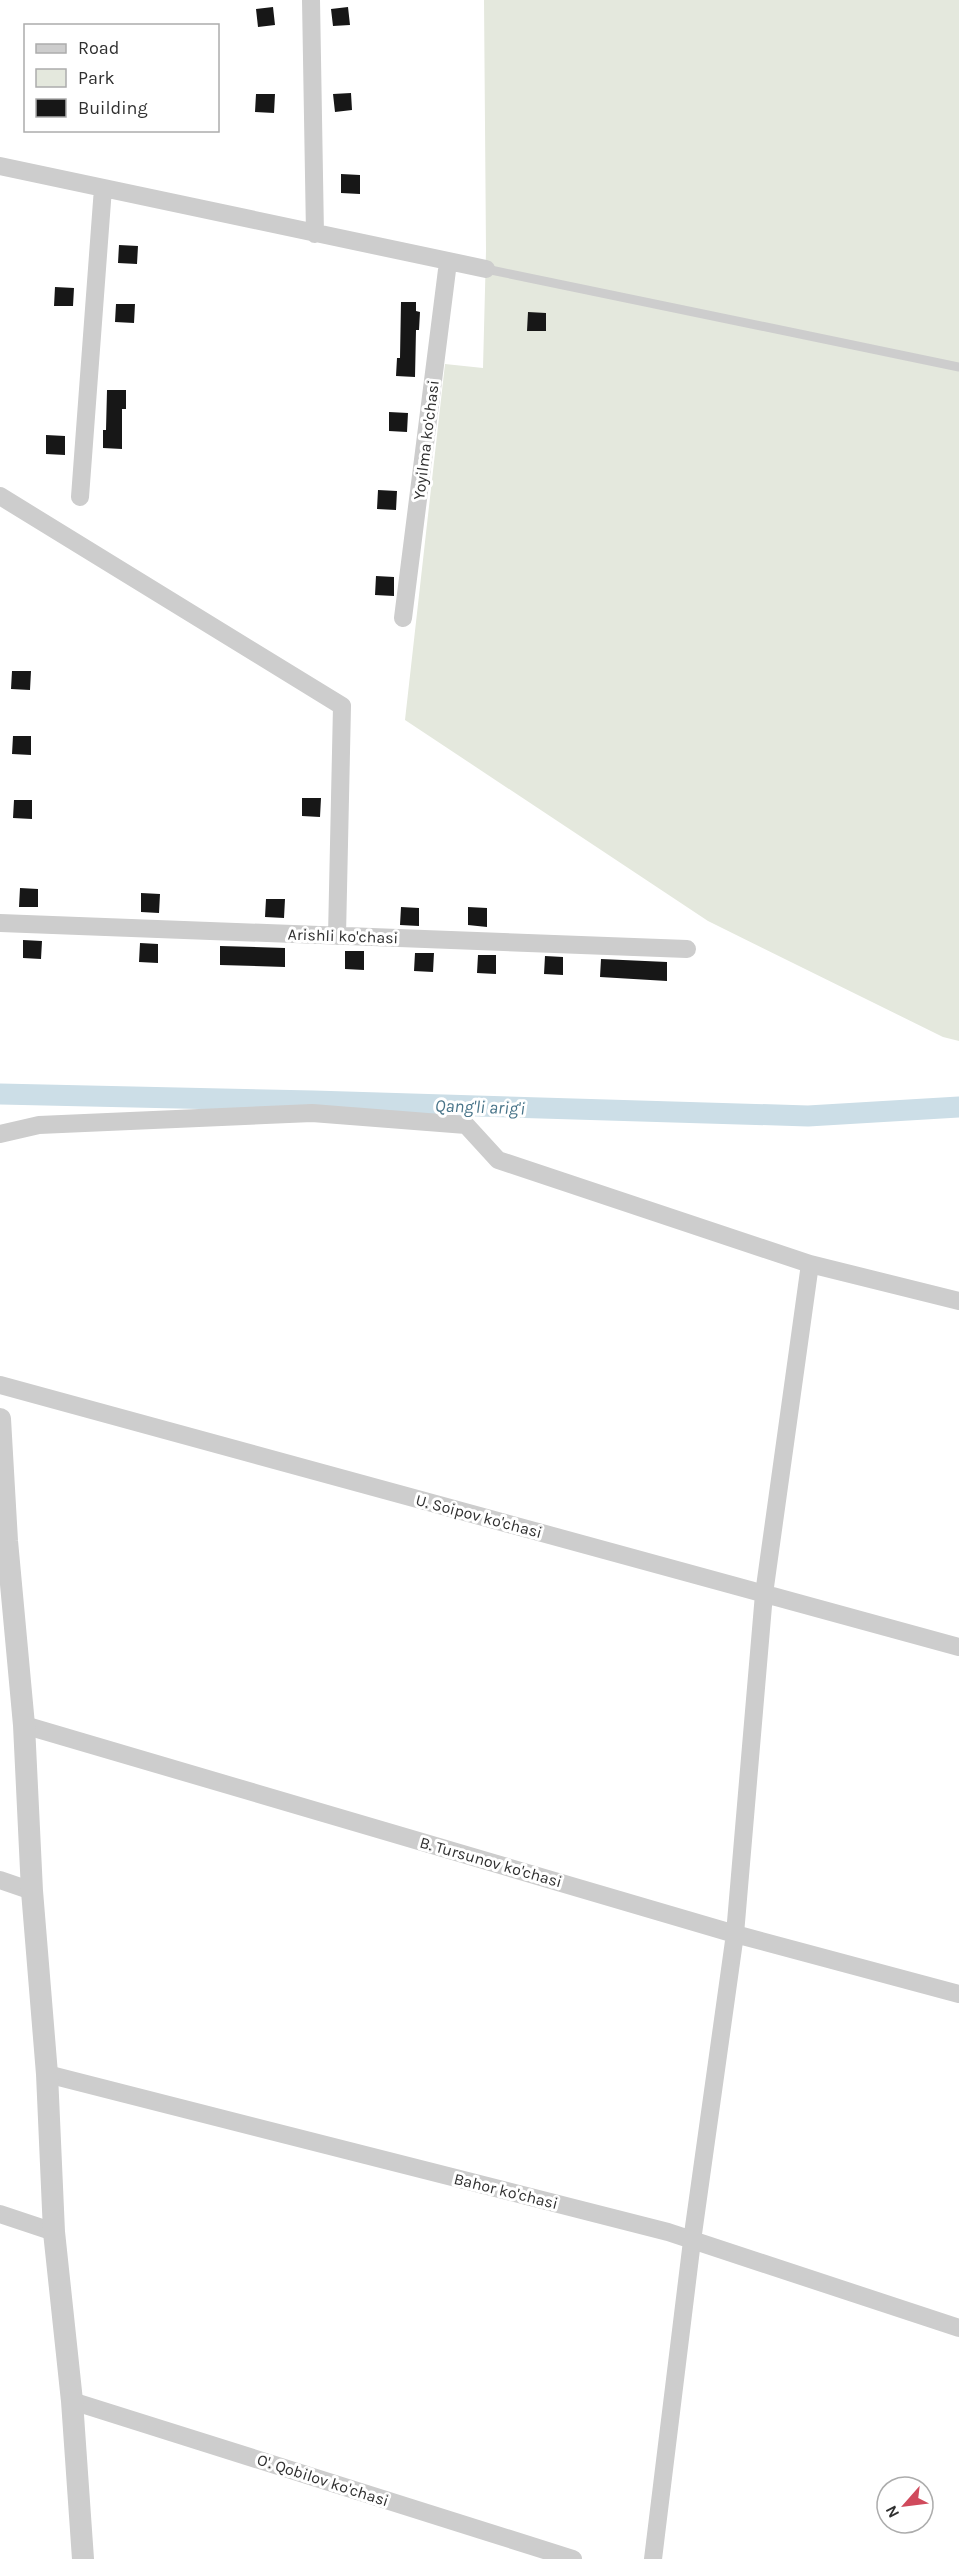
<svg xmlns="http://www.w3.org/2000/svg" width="959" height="2559" viewBox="0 0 959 2559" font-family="Karla,sans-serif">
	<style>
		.green { fill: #e4e8dd }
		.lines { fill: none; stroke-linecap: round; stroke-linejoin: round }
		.canal { stroke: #ccdee7; stroke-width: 21 }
		.building { fill: #171717 }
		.service { stroke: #cdcdcd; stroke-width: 9 }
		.minor { stroke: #cdcdcd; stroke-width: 18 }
		.tertiary { stroke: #cdcdcd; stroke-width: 22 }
		.labels { text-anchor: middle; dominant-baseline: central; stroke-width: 6; stroke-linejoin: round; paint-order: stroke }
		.street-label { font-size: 16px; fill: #303030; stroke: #fff }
		.water-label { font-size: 18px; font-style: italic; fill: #487489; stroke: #fff }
	</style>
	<rect width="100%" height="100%" fill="#fff"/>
	<path class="green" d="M484,0H959V1041L943,1037L708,921L405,720L445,364L483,368L486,251Z"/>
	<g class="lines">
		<path class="canal" d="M0,1094L314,1101L808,1116L959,1107"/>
	</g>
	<path class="building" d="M273,7L275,25L258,27L256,9Z
		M348,7L350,25L333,26L331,9Z
		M351,93L352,110L335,112L333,94Z
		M256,94H275L274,113L255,112Z
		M341,174L360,175V194L341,193Z
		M119,245L138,246L137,264L118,263Z
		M55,287L74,288L73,306H54Z
		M401,302H416V311L420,312L419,330H416L415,377L396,376L397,358H400Z
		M116,304H135L134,323L115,322Z
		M528,312L546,313V331H527Z
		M107,390H126V409H122V449L103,448V430H106Z
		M389,412L408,413L407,432L389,431Z
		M46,435L65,436V455L46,454Z
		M378,490L397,491L396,510L377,509Z
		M376,576L394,577V596L375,595Z
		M12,671H31L30,690L11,689Z
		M13,736H31V755L12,754Z
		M302,798H321L320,817L302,816Z
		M14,800H32V819L13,818Z
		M20,888L38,889V907H19Z
		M141,893L160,894L159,913L141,912Z
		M266,899H285L284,918L265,917Z
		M401,907L419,908V926L400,925Z
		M468,907L487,908V927L468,925Z
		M23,940L42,941L41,959L23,958Z
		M140,943L158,944V963L139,962Z
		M220,946L285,948V967L220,965Z
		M345,951H364V970L345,969Z
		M415,953H434L433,972L414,971Z
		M478,955H496V974L477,973Z
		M545,956L563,957V975L544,974Z
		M601,959L667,962V981L600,977Z"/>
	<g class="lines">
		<path class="service" d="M486,269L959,367"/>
		<path class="minor" d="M311,0L315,234
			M0,166L486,269
			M0,496L342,706L337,936
			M80,497L103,188
			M403,618L448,262
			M0,923L687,949
			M0,1134L39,1125L312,1113L466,1125L498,1160L810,1264
			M0,1385L959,1647
			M24,1725L735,1934L959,1994
			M0,1880L32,1891
			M47,2074L668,2232L959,2328
			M0,2214L54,2232
			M72,2401L573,2559
			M653,2559L692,2241L735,1934L764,1594L810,1264L959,1301"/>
		<path class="tertiary" d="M0,1419L7,1541L24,1725L32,1891L47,2074L54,2232L72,2401L83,2559"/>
	</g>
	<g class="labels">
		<g class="street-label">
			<text transform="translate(426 440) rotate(-83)">Yoyilma ko'chasi</text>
			<text transform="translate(343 936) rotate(2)">Arishli ko'chasi</text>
			<text transform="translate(479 1516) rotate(15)">U. Soipov ko'chasi</text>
			<text transform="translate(491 1862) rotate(16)">B. Tursunov ko'chasi</text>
			<text transform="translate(506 2191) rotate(14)">Bahor ko'chasi</text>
			<text transform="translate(323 2480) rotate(18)">O'. Qobilov ko'chasi</text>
		</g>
		<g class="water-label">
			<text transform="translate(480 1107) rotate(2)">Qang'li arig'i</text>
		</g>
	</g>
	<rect x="24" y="24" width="195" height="108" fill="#ffffff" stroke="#acacac" stroke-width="1.5"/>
	<rect x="36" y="44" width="30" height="9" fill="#cdcdcd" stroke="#acacac" stroke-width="1.5"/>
	<text x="78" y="54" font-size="18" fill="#303030">Road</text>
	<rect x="36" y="69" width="30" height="18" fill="#e4e8dd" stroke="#acacac" stroke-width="1.5"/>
	<text x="78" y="84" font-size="18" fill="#303030">Park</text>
	<rect x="36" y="99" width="30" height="18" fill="#171717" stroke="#acacac" stroke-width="1.5"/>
	<text x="78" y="114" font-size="18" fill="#303030">Building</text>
	<g transform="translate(905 2505) rotate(242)"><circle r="28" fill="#ffffff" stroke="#acacac" stroke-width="1.5"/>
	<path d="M0-4.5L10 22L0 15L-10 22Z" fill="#d04a5c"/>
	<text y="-9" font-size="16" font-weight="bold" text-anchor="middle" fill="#303030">N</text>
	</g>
</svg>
